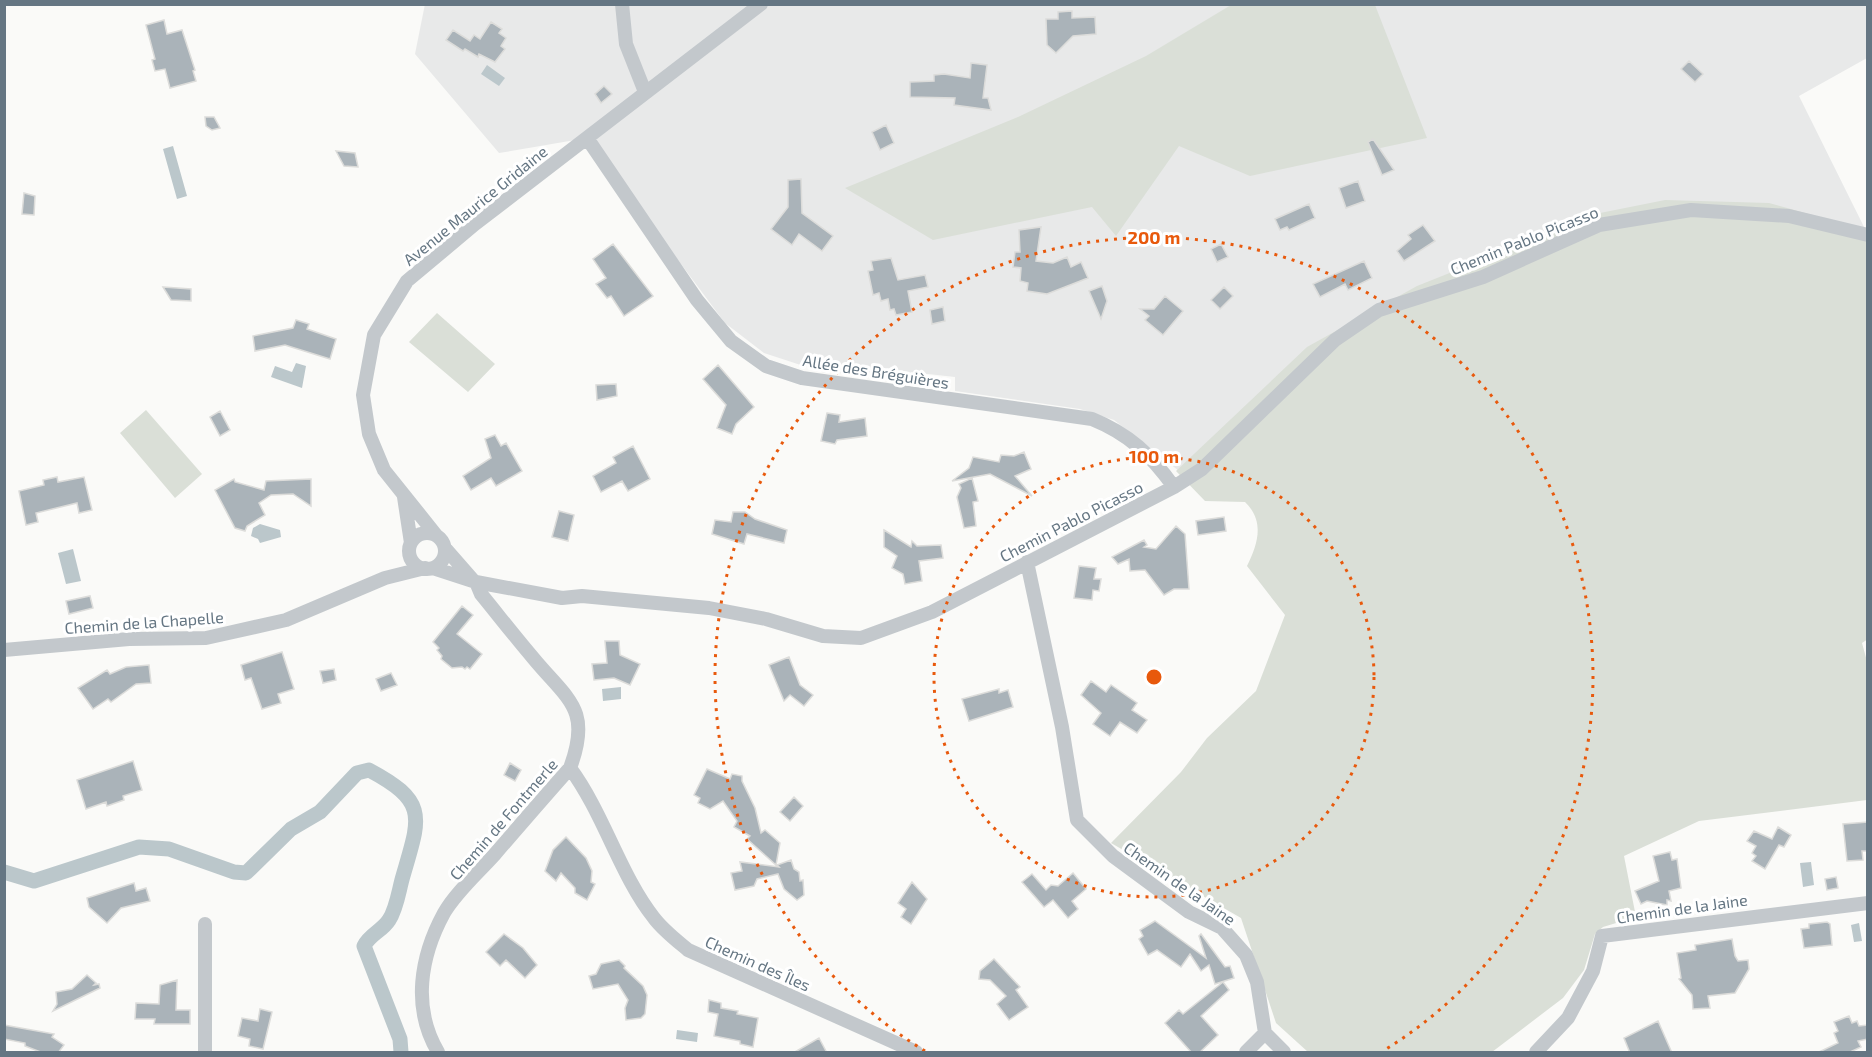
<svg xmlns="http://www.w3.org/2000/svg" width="1872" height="1057" viewBox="0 0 1872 1057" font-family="'Exo 2',sans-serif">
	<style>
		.built { fill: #e8e9e9 }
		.green { fill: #dadfd7 }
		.water { fill: #bbc7cb }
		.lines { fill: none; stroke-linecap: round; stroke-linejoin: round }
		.canal { stroke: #bbc7cb; stroke-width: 15 }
		.building { fill: #aab3b9; stroke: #dcdcda; stroke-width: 1.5 }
		.minor { stroke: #c3c8cc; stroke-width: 14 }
		.ring { fill: none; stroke: #e8590c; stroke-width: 3; stroke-dasharray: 3 6 }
		.labels { text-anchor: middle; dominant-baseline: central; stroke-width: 6; stroke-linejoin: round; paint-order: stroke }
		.street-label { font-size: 16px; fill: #657683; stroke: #fff }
		.centre { fill: #e8590c; stroke: #fff; stroke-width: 3 }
		.ring-label { font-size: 18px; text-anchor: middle; font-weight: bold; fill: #e8590c; stroke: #fff; stroke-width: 6; stroke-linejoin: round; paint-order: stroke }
	</style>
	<rect width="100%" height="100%" fill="#fafaf8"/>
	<path class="built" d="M425,4L1867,5V58L1799,96L1867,233L1188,478L1114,420L1080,409L955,391V377L928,374L825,373L764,353L725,323L587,138L499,153L415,54Z"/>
	<path class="green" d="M1231,5H1375L1427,138L1250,176L1179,146L1116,236L1092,207L933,240L845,188L1018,117L1146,56Z
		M1665,200L1769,203L1867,230L1868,639L1862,643L1868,665L1867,800L1699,821L1624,856L1636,917L1603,927L1595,934L1584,970L1563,998L1492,1052H1308L1276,1023L1241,918L1111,843L1181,772L1207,738L1256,691L1285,615L1247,566C1258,544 1265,521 1245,502L1205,501L1176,471L1307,347L1417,286L1600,213Z
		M437,313L495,364L468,392L409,342Z
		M146,410L202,474L175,498L120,433Z"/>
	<path class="water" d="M487,65L505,78L499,86L481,74Z
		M173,146L187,196L177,199L163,149Z
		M296,363L306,366L302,388L271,377L275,366L292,372Z
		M260,524L280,530L281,537L260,543L258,539L251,536L253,528Z
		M73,549L81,581L66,584L58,553Z
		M621,687V699L603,701L602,689Z
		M1811,862L1814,885L1803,887L1800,863Z
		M1859,923L1862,941L1854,942L1851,925Z
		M677,1030L698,1033L697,1042L676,1039Z"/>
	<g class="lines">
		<path class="canal" d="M4,872L34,881L139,847L169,849L234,872L246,873L291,829L320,812L357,773L369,770C429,802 420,817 403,876C399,889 397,908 389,920C382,931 370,934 364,946L400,1039L401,1052"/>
	</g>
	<path class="building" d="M1072,11V18L1095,17L1096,34L1073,36L1056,53L1047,45L1046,19H1058V12Z
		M164,20L167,34L182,30L195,70L193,71L196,81L170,88L165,69L155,71L152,60L155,59L146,25Z
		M491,22L502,29L499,33L506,38L501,46L505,49L495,62L479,54L478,57L465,49L463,51L446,40L453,30L470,41L474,35L480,39Z
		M1689,61L1703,74L1695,82L1681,69Z
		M971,63L987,65L983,98H988L991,110L954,105L955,98L910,97V82L934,81V75L944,74L970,78Z
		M604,86L612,94L601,103L595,94Z
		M205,117H214L220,128L212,130L206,126Z
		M886,125L894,143L880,150L872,132Z
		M1373,139L1394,170L1382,175L1368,142Z
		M336,151L355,153L358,167L344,166Z
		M801,179L802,213L833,236L822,251L799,234L792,245L771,229L788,207V180Z
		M1358,181L1365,201L1346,208L1339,188Z
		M24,193L35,196L34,215L22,214Z
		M1309,204L1315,218L1289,230L1287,227L1280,230L1275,219Z
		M1423,225L1435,241L1404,261L1397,251L1411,239L1408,235Z
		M1041,227L1036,261L1053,263L1067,257L1071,267L1081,262L1088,278L1047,294L1027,291L1028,283L1020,281L1021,268L1013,267L1015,252H1020L1019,230Z
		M613,244L653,296L624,316L611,296L607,298L596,284L606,278L593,259Z
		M1221,244L1228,257L1217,262L1211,249Z
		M891,258L898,280L925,275L928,287L908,291L912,312L896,315L894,309L890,310L888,299L881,301L879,293L873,295L868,271L873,270L871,261Z
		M1364,261L1372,278L1348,290L1345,284L1320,297L1313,284Z
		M1102,286L1107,301L1101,319L1089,291Z
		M163,287L191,289V301L171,300Z
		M1224,287L1233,296L1220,309L1211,300Z
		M1165,296L1183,311L1163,335L1145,320L1149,316L1140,309H1154Z
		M943,307L945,321L932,324L930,310Z
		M296,320L309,324L307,329L336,339L330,359L285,345L255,351L253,336L293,328Z
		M718,365L754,407L736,424L732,434L717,428L726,405L703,379Z
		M616,384L617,396L597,400L596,385Z
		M220,411L230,430L220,436L210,417Z
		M827,413L840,415L839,422L865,418L867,436L837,440L835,444L821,441Z
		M495,435L501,446L506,443L522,471L496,486L491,478L471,490L463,476L491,458L485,439Z
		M633,446L650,479L628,491L622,481L601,492L593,476L616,463L613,457Z
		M1024,452L1031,469L1015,476L1032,496L990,474L952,481L969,468L973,457L999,462L1001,455L1014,456Z
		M57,477L58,482L84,477L92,510L79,513L77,503L36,513L38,522L26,525L19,491L44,485L43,480Z
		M972,478L978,501L973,502L976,526L964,528L957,497L961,488L959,484Z
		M234,479L235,482L264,490L266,481L311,479V506L293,494L271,495L259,503L265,515L247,526L245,531L235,528L215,490Z
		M559,511L574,515L568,541L552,537Z
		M733,512H745L755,519L787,530L784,543L747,534L744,544L712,534L715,520L731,522Z
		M1224,517L1226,531L1198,535L1196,521Z
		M1176,526L1185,534L1189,589H1174L1164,595L1145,570L1130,571L1129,559L1118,564L1112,557L1144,540L1147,545L1144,547L1156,549Z
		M884,530L911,547L912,541L917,546L941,545L943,558L919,561L922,581L905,584L903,574L892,568L897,556L884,547Z
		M1079,566L1096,568L1094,579H1101L1099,591L1093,590L1092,600L1074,598Z
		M90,596L93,608L69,614L66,601Z
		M462,606L473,615L457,634L482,654L470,669L467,667L465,669L462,667L452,668L441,659L442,656L437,650L439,648L433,642Z
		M605,641H619L620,655L640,664L630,685L614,678L594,680L592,664L607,663Z
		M282,652L294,689L278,694L281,703L262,709L251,678L245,680L241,665Z
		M789,657L800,685L813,695L804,706L790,695L784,701L769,665Z
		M149,665L151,683L136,684L111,702L108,699L93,709L78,688L107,670L110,674L126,667Z
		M334,669L336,680L323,683L320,671Z
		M391,673L397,685L381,691L376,679Z
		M1091,681L1106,692L1111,685L1137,703L1132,710L1147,720L1137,733L1120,722L1110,736L1093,724L1101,713L1081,695Z
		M999,689V693L1008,690L1013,707L969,721L962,699Z
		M133,761L142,790L123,796L124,800L107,806L106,802L86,809L77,780Z
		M510,763L521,770L515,781L504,775Z
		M707,769L730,779L732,774L742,776V781L755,808L761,833L765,830L780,843L776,865L747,839L750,836L734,827L737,821L723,801L710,809L698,803L700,798L694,795Z
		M794,797L803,806L790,821L780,812Z
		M1868,822V851H1862L1863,860L1847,861L1843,824Z
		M1778,827L1791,835L1784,847L1779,845L1765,869L1752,861L1756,856L1752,853L1756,846L1747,841L1754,831L1772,839Z
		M566,837L586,858L592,871L591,882L595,884L587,900L575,893V888L561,873L556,881L545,871L553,850Z
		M1670,852L1672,860L1677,859L1681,888L1669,891L1671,901L1667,900V905L1647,901L1641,904L1635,891L1659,881L1653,856Z
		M791,860L794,869L799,872L800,881L803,880L804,895L797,900L784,889L778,874L757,879L754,886L735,890L731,873L742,871L740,862L779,867L777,865Z
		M1073,873L1086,889L1072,901L1078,909L1068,918L1053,900L1044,907L1022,882L1032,874L1046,890L1051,885L1058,886Z
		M1836,877L1838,888L1827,890L1825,879Z
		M912,882L927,899L911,924L901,917L906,909L898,903Z
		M134,883L136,891L146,888L150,901L121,908L107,923L89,907L87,898Z
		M1155,921L1206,958L1199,936L1201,934L1225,967L1230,966L1234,978L1215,984L1209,965L1201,971L1190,954L1181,967L1157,950L1148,955L1139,939L1143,936L1140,930Z
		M1827,922L1830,924L1832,945L1804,948L1801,929L1809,928V924Z
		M504,934L523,948L537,965L525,978L506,960L500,966L486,952Z
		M1732,939L1735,956L1738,961L1748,960L1749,969L1735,993L1708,996L1710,1008L1693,1009L1692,995L1679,979L1681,978L1677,953L1696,950L1695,945Z
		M994,959L1020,987L1016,990L1028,1007L1009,1020L997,1004L1006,996L990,980L979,979L980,971Z
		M619,960L625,966L624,968L643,986L647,995L645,1014L641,1018L626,1020L625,1008L628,1000L618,984L593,989L589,976L596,974L601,964Z
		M87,975L96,983L94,985L99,984L100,988L53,1011L57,1004L56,992L72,989Z
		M177,980L176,1010H190V1024H154L155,1019H135L136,1003L159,1004L160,985Z
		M1223,982L1229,990L1201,1016L1218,1035L1199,1053H1192L1165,1023L1179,1010L1183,1014Z
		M709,1000L721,1003V1008L738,1011L737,1014L758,1018L753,1047L740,1044V1041L714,1036L718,1014L708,1012Z
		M260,1009L272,1012L263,1049L249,1046L250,1039L238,1036L242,1018L258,1021Z
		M1849,1016L1852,1023L1857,1021L1859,1026L1868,1025V1039L1858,1041L1861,1047L1848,1053H1817L1838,1043L1834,1033L1838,1031L1834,1022Z
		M1658,1021L1672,1053H1630L1624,1038Z
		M4,1025L54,1034L52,1037L64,1045L58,1053H43L25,1046V1043L4,1039Z
		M819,1038L827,1053H793Z"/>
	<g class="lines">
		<path class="minor" d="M622,4L626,44L645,92
			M587,138L697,300L731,341L766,366L802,378L1092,419C1129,434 1151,455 1174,487
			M404,497L411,543
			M409 551a18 18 0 1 1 36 0a18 18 0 1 1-36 0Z
			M436,535L384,470L369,434L363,395L374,335L407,281L475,224L761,4
			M445,548L473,580
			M1027,562L1062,727L1077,820L1113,856L1189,912L1222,928L1246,955L1257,982L1265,1033L1284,1052
			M433,568L476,582L562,598L582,596L709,608L766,619L823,636L861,638L932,612L1174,487L1202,469L1335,340L1379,310L1483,277L1599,225L1691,210L1789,216L1868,235
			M4,650L129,639L206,638L286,620L385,578L425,568
			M570,768C604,814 620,875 654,918C663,930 676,940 688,950L916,1052
			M205,1052V924
			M438,1052C412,1008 420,957 444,913C456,892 479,872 495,854C520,825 545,796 570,768C592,709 568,700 534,659C516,638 499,616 481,594L476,582
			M1246,1052L1265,1033
			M1536,1052L1568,1018L1593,971L1602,936L1868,903"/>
	</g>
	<g class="ring">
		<circle cx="1154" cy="677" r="220"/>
		<path d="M925 1051A439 439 0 1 1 1383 1051"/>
	</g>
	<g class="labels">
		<g class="street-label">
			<text transform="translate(475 205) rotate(-39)">Avenue Maurice Gridaine</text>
			<text transform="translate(1524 240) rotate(-22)">Chemin Pablo Picasso</text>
			<text transform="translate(876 371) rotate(9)">Allée des Bréguières</text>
			<text transform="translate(1071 521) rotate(-27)">Chemin Pablo Picasso</text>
			<text transform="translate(144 622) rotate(-4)">Chemin de la Chapelle</text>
			<text transform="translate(503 819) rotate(-49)">Chemin de Fontmerle</text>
			<text transform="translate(1180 883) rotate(35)">Chemin de la Jaine</text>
			<text transform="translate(1682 908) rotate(-8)">Chemin de la Jaine</text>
			<text transform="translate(758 963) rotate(24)">Chemin des Îles</text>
		</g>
	</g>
	<circle cx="1154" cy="677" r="9" class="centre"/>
	<g class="ring-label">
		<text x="1154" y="244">200 m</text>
		<text x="1154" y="463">100 m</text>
	</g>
	<rect width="1872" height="1057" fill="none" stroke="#657683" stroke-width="12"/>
</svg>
